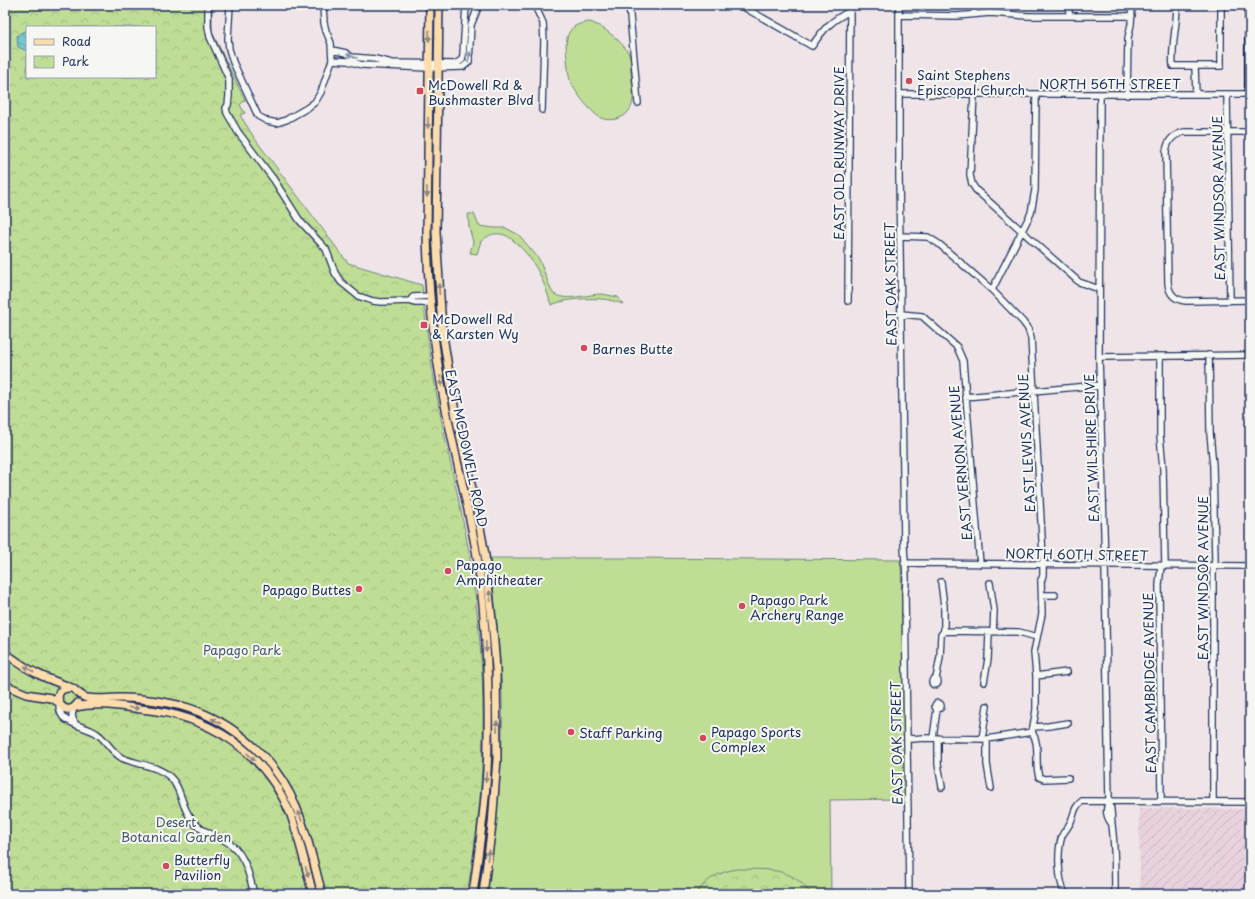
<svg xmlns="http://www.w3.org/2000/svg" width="1255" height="899" viewBox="0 0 1255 899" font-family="'Playpen Sans',sans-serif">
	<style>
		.industrial { fill: url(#industrial-furrows) }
		.green { fill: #bfdd95; stroke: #6d867a }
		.park { fill: url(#park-crowns); stroke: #6d867a; fill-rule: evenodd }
		.water { fill: url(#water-waves); stroke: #528aa4 }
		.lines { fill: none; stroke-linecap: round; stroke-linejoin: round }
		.minor-casing { stroke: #1b2f5e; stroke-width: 8 }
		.major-casing { stroke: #1b2f5e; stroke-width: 10 }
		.minor { stroke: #f6f6f2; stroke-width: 5.5 }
		.major { stroke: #fcdcac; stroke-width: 7 }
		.oneway { fill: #8c8685 }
		.oneway2 { fill: #8892a8 }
		.poi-dot { fill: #d1495b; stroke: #f6f6f2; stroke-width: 1.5 }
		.labels { text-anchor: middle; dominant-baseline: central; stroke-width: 4; stroke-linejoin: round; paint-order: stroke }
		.poi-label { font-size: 13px; fill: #1b2f5e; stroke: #f6f6f2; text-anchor: start }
		.street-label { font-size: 13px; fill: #1b2f5e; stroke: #f6f6f2 }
		.park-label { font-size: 13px; fill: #445a6c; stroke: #f6f6f2 }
	</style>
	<defs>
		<pattern id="industrial-furrows" width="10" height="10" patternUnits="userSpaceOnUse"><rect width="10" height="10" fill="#e7d1dc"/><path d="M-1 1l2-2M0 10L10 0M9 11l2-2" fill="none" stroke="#c6b4bf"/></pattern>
		<pattern id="park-crowns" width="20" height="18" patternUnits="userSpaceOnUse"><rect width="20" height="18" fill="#bfdd95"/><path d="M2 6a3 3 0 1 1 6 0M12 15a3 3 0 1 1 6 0" fill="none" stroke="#a4be83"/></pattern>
		<pattern id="water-waves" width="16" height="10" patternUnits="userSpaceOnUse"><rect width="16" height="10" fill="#77c7d2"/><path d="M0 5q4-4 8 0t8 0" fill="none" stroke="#61a2ae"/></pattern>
	</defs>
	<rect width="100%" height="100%" fill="#efe5e8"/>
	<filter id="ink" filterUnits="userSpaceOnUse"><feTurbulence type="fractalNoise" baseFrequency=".025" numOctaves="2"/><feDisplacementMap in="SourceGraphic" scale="8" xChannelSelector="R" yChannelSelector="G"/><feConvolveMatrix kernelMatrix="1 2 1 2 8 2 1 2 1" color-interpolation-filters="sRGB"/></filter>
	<g filter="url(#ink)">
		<path class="industrial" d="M1139,808L1250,809V894H1140Z"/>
		<path class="green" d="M590,22C602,25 624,43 629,54C632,59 631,67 631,72C633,91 639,113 616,119C611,120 605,120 601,118C592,114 573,90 570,80C568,74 568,66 567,59C565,39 565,24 590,22Z
			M468,214H474L479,226L494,228H506L519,235L539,259L552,292C562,303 588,294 602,294C607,295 613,296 618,297L623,304C616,302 608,299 601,299C585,298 566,299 551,305C544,280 534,258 514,241C508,236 503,233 494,234C490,234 485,239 481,241L477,254L470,253L473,242L469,227Z
			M490,558H629L901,560L905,799L830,800L831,894H487C496,828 504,761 502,694C500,649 495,604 490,558Z"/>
		<path class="park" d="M5,5H212V32L245,100L240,105L245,113L240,115L255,139L348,263L422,285C426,326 431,367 439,407C449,462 464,516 472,571C482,641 486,713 481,784C479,821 473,857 467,894H5ZM27,27H155V77H27Z
			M737,869C768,870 791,866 811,894H696C706,879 719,872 737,869Z"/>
		<path class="water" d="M27,31V51L18,47L17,36L22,32Z"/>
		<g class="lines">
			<defs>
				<path id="minor" d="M208,5V27L210,37L229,79V96L228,105L226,108L227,113L238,132L274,180L300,221L326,249L335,273L341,282L358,296L373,301L381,302L410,301L415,303H430
					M230,5L228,39L229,49L233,62L258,116L267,121L277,123L286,120L307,108L315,102L321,92L332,60L331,43L326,31L324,23L323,5
					M533,5L536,8L543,23L544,41L542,110
					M629,5L638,103
					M740,5L812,46C824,28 831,21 850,11
					M899,5V176L904,544C904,560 908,576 905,592L909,894
					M974,5V13
					M1069,5V16
					M1177,5C1177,26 1171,46 1173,66H1221V5
					M899,15L957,16L990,13L1028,16H1132
					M332,50L346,53L352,57L375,59L392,63L455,64L462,60L463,55L466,5
					M332,60L348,61L362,65L429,68L463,67L469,62L471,25L479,5
					M1195,67L1196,94
					M899,94H1250
					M974,94L970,175L972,184L976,190L1079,282L1099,289
					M1100,94L1099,357L1105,565L1109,801C1112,809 1111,817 1112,825C1115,848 1115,871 1115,894
					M1227,94L1230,301
					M1248,94V5
					M1127,95L1128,38L1131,24L1132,5
					M1250,132H1184C1173,135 1168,140 1166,151L1168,283C1169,294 1175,300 1186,301L1250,300
					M900,236L928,237L939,244L992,290L1023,322L1028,329L1031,338L1043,557V575L1041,582
					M992,290L1031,213L1035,190L1036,95
					M410,301L413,297L430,296
					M848,301L850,5
					M901,314L922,316L957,347L963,361L980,564
					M1209,355L1210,433L1213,466L1215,560L1213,573V801
					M1160,356V436L1163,468L1165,566
					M1099,357L1250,355
					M965,397L1100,385
					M904,563L1250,566
					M1041,580L1042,614L1034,652L1036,676V710L1032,732C1041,746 1034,762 1039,777L1044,779L1068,778
					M990,583L994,610L993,632
					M1042,595H1055
					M944,631L1019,632L1037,637
					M1036,676L1067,672
					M932 682a3 3 0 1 1 6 0a3 3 0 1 1-6 0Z
					M936,679L940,657L941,635L944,631V606L941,582
					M984,682L988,659L989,632
					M935 706a3 3 0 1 1 6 0a3 3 0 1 1-6 0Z
					M59,703C59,708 60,713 63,717C70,725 87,727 96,733C106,739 111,752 122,758C138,765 157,765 170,777C181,787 181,805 190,817C199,831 210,833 224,840C245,851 249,874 254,894
					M75,707C71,713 71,718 75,723
					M1033,727L1049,726L1068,723
					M908,738L912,739L923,738L987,739L1032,732
					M933,738L937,709
					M938,738V764L942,787
					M982,739L987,706
					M987,739V764L991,788
					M1109,801C1105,809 1106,816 1111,823
					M1161,801L1159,585L1161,566
					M1065,894C1058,879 1057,851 1062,836C1064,831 1067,829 1069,825C1075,816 1072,809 1082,801L1250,802"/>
				<path id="major" d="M430,5L427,231C428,296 435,360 449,424C459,473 472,520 479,569C486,624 489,681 488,737C488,789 480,842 473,894
					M439,5L436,232L442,329L455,412L477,511L485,555L493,630L496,668L497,759L492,825L483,894
					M5,653C15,660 25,668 36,673C47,679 60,683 72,688C77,691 80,696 87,698C97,700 109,698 120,698C135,698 152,700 168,703C224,713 274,754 296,807C308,835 314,865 322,894
					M5,685L26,694L51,698L58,702
					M71,688C46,686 63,724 78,703
					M75,707C97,702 120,706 141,709C209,715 265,751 291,815C300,841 306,868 313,894"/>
			</defs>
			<use href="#minor" class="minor-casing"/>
			<use href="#major" class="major-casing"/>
			<use href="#minor" class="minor"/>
			<use href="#major" class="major"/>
		</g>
		<defs><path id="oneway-solid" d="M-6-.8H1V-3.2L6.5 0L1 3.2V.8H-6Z"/></defs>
		<g class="oneway">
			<use href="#oneway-solid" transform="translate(429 36) rotate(91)"/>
			<use href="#oneway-solid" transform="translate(428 123) rotate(91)"/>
			<use href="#oneway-solid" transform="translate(427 192) rotate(90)"/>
			<use href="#oneway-solid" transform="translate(439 289) rotate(-94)"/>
			<use href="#oneway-solid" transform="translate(441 381) rotate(81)"/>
			<use href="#oneway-solid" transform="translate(490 596) rotate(-96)"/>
			<use href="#oneway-solid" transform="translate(486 647) rotate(87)"/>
			<use href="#oneway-solid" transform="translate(29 669) rotate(-148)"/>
			<use href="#oneway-solid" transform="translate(134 708) rotate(6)"/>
			<use href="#oneway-solid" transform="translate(216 721) rotate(-152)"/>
			<use href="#oneway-solid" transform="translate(497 726) rotate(-91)"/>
			<use href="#oneway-solid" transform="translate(251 757) rotate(44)"/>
			<use href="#oneway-solid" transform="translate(486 777) rotate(94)"/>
			<use href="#oneway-solid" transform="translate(300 816) rotate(-110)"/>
			<use href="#oneway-solid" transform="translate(488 855) rotate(-83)"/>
			<use href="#oneway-solid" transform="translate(307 872) rotate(74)"/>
		</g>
		<g class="oneway2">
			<use href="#oneway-solid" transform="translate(352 56) rotate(-158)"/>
			<use href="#oneway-solid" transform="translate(469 57) rotate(-78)"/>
		</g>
	</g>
	<g class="poi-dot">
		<circle cx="909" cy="81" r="4"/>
		<rect x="416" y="87" width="8" height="8" rx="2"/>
		<rect x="420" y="321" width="8" height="8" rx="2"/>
		<circle cx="584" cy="348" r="4"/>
		<circle cx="448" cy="571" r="4"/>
		<circle cx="359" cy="589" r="4"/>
		<circle cx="742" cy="606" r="4"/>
		<circle cx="571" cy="732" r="4"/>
		<circle cx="703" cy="738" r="4"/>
		<circle cx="166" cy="866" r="4"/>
	</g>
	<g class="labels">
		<g class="poi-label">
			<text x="917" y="74">Saint Stephens<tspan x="917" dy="15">Episcopal Church</tspan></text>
			<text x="428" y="84">McDowell Rd &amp;<tspan x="428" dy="15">Bushmaster Blvd</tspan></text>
			<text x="432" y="318">McDowell Rd<tspan x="432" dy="15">&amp; Karsten Wy</tspan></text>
			<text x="592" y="348">Barnes Butte</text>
			<text x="456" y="564">Papago<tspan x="456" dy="15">Amphitheater</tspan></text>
			<text x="351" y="589" text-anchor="end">Papago Buttes</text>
			<text x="750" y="599">Papago Park<tspan x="750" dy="15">Archery Range</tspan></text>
			<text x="711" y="731">Papago Sports<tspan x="711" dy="15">Complex</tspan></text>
			<text x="579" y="732">Staff Parking</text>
			<text x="174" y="859">Butterfly<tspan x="174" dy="15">Pavilion</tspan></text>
		</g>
		<g class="street-label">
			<text x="1110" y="83">NORTH 56TH STREET</text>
			<text transform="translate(838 153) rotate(-90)">EAST OLD RUNWAY DRIVE</text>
			<text transform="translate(1218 198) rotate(-91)">EAST WINDSOR AVENUE</text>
			<text transform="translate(890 284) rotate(-91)">EAST OAK STREET</text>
			<text transform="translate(1026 443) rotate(-93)">EAST LEWIS AVENUE</text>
			<text transform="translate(467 448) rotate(78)">EAST MCDOWELL ROAD</text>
			<text transform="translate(1091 448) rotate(-92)">EAST WILSHIRE DRIVE</text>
			<text transform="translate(960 463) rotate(-95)">EAST VERNON AVENUE</text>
			<text transform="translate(1077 554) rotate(1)">NORTH 60TH STREET</text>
			<text transform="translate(1202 578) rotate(-90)">EAST WINDSOR AVENUE</text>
			<text transform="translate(1149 683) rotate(-91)">EAST CAMBRIDGE AVENUE</text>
			<text transform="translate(896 743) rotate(-91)">EAST OAK STREET</text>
		</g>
		<g class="park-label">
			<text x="242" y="649">Papago Park</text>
			<text x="176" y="821">Desert<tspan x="176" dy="15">Botanical Garden</tspan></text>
		</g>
	</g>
	<rect width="1255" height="899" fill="none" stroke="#f6f6f2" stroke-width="20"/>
	<rect x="10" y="10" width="1235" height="879" fill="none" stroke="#1b2f5e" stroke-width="1.5" filter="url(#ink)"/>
	<rect x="26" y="26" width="130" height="52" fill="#f6f6f2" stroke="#9ea6b7"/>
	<rect x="34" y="39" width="20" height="6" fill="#fcdcac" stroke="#9ea6b7"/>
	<text x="62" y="46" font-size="12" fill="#1b2f5e">Road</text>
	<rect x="34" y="56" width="20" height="12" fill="url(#park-crowns)" stroke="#9ea6b7"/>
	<text x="62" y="66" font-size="12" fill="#1b2f5e">Park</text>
</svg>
